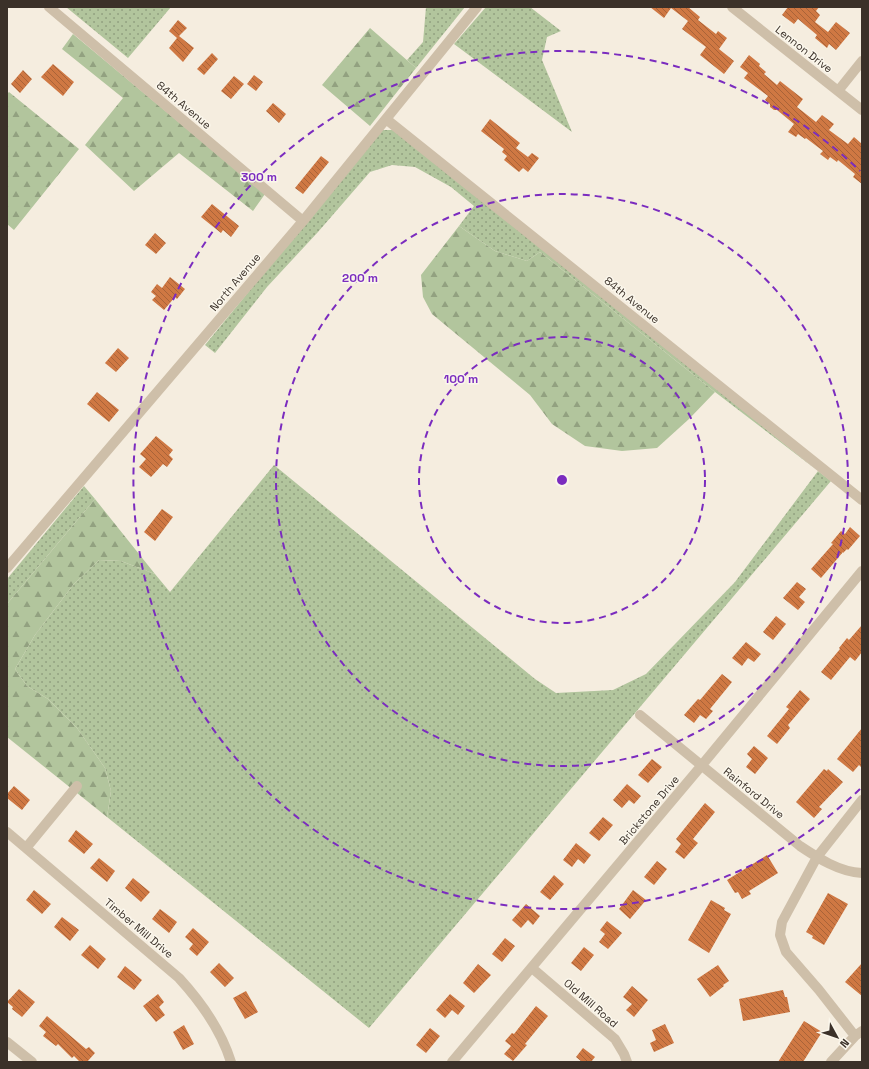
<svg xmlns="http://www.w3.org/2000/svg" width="869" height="1069" viewBox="0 0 869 1069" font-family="'Space Grotesk',sans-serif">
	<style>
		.grass { fill: url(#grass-dots) }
		.forest { fill: url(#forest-firs) }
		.building { fill: url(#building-back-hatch) }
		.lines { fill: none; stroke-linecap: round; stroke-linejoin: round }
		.minor { stroke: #cebfa9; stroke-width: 10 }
		.ring { fill: none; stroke: #7b2cbf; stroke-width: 2; stroke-dasharray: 7 5 }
		.labels { text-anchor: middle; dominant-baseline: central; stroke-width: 3; stroke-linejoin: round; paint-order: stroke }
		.street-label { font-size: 11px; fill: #3b3129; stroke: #fbf7ec }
		.centre { fill: #7b2cbf; stroke: #fbf7ec; stroke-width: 2 }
		.ring-label { font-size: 12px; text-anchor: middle; font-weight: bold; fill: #7b2cbf; stroke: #fbf7ec; stroke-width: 3; stroke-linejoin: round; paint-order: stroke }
	</style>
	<defs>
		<pattern id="grass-dots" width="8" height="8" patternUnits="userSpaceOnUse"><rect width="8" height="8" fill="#b2c59d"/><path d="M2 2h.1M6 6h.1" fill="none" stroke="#92a180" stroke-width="1.8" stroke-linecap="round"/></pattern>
		<pattern id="forest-firs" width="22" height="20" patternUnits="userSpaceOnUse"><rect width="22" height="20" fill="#b2c59d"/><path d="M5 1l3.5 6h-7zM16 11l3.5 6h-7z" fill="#92a180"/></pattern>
		<pattern id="building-back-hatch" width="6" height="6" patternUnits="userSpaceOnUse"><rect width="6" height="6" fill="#cf7843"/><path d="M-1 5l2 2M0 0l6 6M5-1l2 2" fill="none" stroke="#a96338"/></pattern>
	</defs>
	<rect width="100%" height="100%" fill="#f5eddf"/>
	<path class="grass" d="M66,7H171L128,58Z
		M426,7H465L416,68L407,60L423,42Z
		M486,7H530L561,31L547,37L542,60L572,132L454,44Z
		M381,130H397L818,471L831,481L369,1028L107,817L111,791L105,768L77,728L48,699L27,686L15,669L35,635L73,585L99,560L121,561L155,574L170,592L274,465L535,679L556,693L613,690L646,674L735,582L818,471L715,392L540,252L527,261L495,251L459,226L474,206L451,187L415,167L392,165L370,172L318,232L267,287L215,353L205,345Z
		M84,486L95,499L7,604V579Z"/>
	<path class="forest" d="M370,28L416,68L370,126L322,85Z
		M73,34L265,194L253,211L179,153L134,191L85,145L123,98L62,49Z
		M9,92L79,149L14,230L7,224V94Z
		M459,226L495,251L527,261L540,252L715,392L689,419L657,448L622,451L585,446L552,424L530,395L432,314L423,297L421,275Z
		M95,499L155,574L121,561L99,560L73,585L35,635L15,669L27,686L48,699L77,728L105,768L111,791L107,817L7,737V604Z"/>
	<path class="building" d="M650,7H688L700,17L698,20L716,34L718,31L727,38L719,49L734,61L724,74L700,55L706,47L682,29L688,21L671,8L664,18Z
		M788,7H819L816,11L820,15L815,22L828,32L836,22L850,33L836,50L829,44L827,48L815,38L817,35L798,19L794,24L782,15Z
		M178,20L187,28L179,36L194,48L183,62L169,48L177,38L169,31Z
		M212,53L218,59L204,75L197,69Z
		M749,55L760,64L759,66L766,72L764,74L777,85L780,81L803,99L797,107L816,122L822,115L834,124L829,130L848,144L854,137L862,144V184L853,177L855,174L838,160L837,162L830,157L828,160L820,154L823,151L806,138L805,139L798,134L796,137L788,132L794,124L777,110H774L770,107V104L765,100L768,96L744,78L748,73L740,67Z
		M53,64L74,82L63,96L41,77Z
		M23,70L32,79L20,93L11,84Z
		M254,75L263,82L256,91L247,84Z
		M234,76L244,84L231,99L221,91Z
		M273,103L286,114L279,123L266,111Z
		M490,119L520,143L516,148L528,157L532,153L539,158L528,172L523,168L519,172L504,160L507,156L502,152L504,149L481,131Z
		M321,156L329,162L303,194L295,188Z
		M212,204L239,226L231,237L223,230L221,233L201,217Z
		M155,233L166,243L156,254L145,245Z
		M170,277L185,289L177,299L175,297L164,310L152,300L156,296L151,292L157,284L162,288Z
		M118,348L129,358L116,372L105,363Z
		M97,392L119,410L109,422L87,404Z
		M156,436L173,450L169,455L173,459L167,467L163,464L151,477L139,467L146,459L140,454Z
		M162,509L173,517L155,541L144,532Z
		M850,527L860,536L848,550L847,549L843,553V552L821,578L811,569L833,544L831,543L841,531L845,534Z
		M797,582L806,589L799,597L805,602L798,610L783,598Z
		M776,616L786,624L773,640L763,632Z
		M862,625V652L855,661L850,657L831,680L821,672L840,649L839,648L847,638L849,640Z
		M746,642L761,654L754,662L748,658L742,666L732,658Z
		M722,674L732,682L710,709L713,711L706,719L700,715L694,723L684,715L698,699L700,700Z
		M800,690L810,699L788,725L790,728L777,744L767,736L789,709L786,707Z
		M862,728V768L859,765L853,772L837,759Z
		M754,746L768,758L755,774L746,767L752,759L747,754Z
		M652,759L662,767L648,783L638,775Z
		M824,769L827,771L828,769L843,782L819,807L822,809L814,818L796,802Z
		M627,784L641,796L634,804L629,800L622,808L613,800Z
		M14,786L30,800L22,810L7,798V794Z
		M705,803L715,812L693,839L698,843L684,859L675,852L681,844L676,839Z
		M603,817L613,825L599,841L589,833Z
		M76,830L93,844L84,854L68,841Z
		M576,843L591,855L584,864L578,859L572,867L563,860Z
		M767,855L778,873L749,891L751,894L742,899L738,892L735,893L727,880Z
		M99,858L115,871L107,882L90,868Z
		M657,861L667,869L654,885L644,877Z
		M554,875L564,884L550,900L540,892Z
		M133,878L150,892L141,902L125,888Z
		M34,890L51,904L42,914L26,900Z
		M633,890L646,900L630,919L619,909Z
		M828,893L848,904L824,945L812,938L813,936L806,932Z
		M711,900L725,908L724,910L731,914L709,953L688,940Z
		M526,904L540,916L533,925L528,920L521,928L512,920Z
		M160,909L177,922L169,933L152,919Z
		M62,917L79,930L70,941L54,927Z
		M607,921L622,933L608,949L599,942L605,934L600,930Z
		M193,928L209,942L197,956L189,949L193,944L185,937Z
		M505,938L515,946L502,962L492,954Z
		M90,945L106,959L98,969L81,955Z
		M584,947L594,955L581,971L571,963Z
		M219,963L234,978L225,987L210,972Z
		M862,963V996L845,982Z
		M478,964L491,975L474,993L463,983Z
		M718,965L729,981L723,985L724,986L710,997L697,979Z
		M125,966L142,980L134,990L117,977Z
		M632,986L648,1000L634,1017L626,1010L632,1004L623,997Z
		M19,989L35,1002L22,1017L12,1009L13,1007L7,1002Z
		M783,990L785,997H787L790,1012L743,1021L739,999Z
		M246,991L258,1012L245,1019L233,998Z
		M158,994L164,1002L159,1007L165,1015L156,1022L143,1006Z
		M450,994L465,1006L458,1015L452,1010L445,1018L436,1010Z
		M536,1006L548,1016L525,1044L527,1045L513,1061L504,1054L511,1046L505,1041L512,1033L514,1034Z
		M47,1016L86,1049L89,1047L95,1053L87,1062H80L74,1056L72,1058L58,1044L56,1046L43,1036L46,1032L39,1026Z
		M804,1021L822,1032L803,1062H778Z
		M665,1024L674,1043L654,1052L650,1043L656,1040L652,1030Z
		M184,1025L194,1044L183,1050L173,1032Z
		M430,1028L440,1036L426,1053L416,1045Z
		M583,1048L595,1057L591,1062H582L576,1057Z"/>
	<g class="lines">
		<path class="minor" d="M49,7L303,221
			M732,7L862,110
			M838,91L862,61
			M386,119L862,500
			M7,568L303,221L477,7
			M640,715L800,846C818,858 839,872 862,873
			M7,832L179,978C201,1002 221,1030 231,1062
			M26,848L77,786
			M532,968L615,1039L624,1054L627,1062
			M855,1036L819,990L786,952L780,935L782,922L817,857L862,800
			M7,1042L32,1062
			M452,1062L702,765L862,571
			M831,1062L855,1036L862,1031"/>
	</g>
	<g class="ring">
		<circle cx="562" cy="480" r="143"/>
		<circle cx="562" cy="480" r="286"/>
		<path d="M860 789A429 429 0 1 1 860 171"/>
	</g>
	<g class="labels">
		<g class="street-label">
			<text transform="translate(804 49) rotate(38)">Lennon Drive</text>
			<text transform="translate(184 105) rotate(40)">84th Avenue</text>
			<text transform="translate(235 282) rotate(-50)">North Avenue</text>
			<text transform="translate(632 300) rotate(39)">84th Avenue</text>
			<text transform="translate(754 793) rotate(39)">Rainford Drive</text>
			<text transform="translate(649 810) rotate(-50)">Brickstone Drive</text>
			<text transform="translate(139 928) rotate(40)">Timber Mill Drive</text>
			<text transform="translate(591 1003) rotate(41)">Old Mill Road</text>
		</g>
	</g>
	<circle cx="562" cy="480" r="6" class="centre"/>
	<g class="ring-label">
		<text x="259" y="181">300 m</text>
		<text x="360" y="282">200 m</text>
		<text x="461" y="383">100 m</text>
	</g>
	<rect width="869" height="1069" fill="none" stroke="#3b3129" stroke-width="16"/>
	<g transform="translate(837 1037) rotate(130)" stroke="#fbf7ec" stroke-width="3" paint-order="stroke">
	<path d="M0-3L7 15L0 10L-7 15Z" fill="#3b3129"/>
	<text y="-6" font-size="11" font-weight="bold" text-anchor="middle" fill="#3b3129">N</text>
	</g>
</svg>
